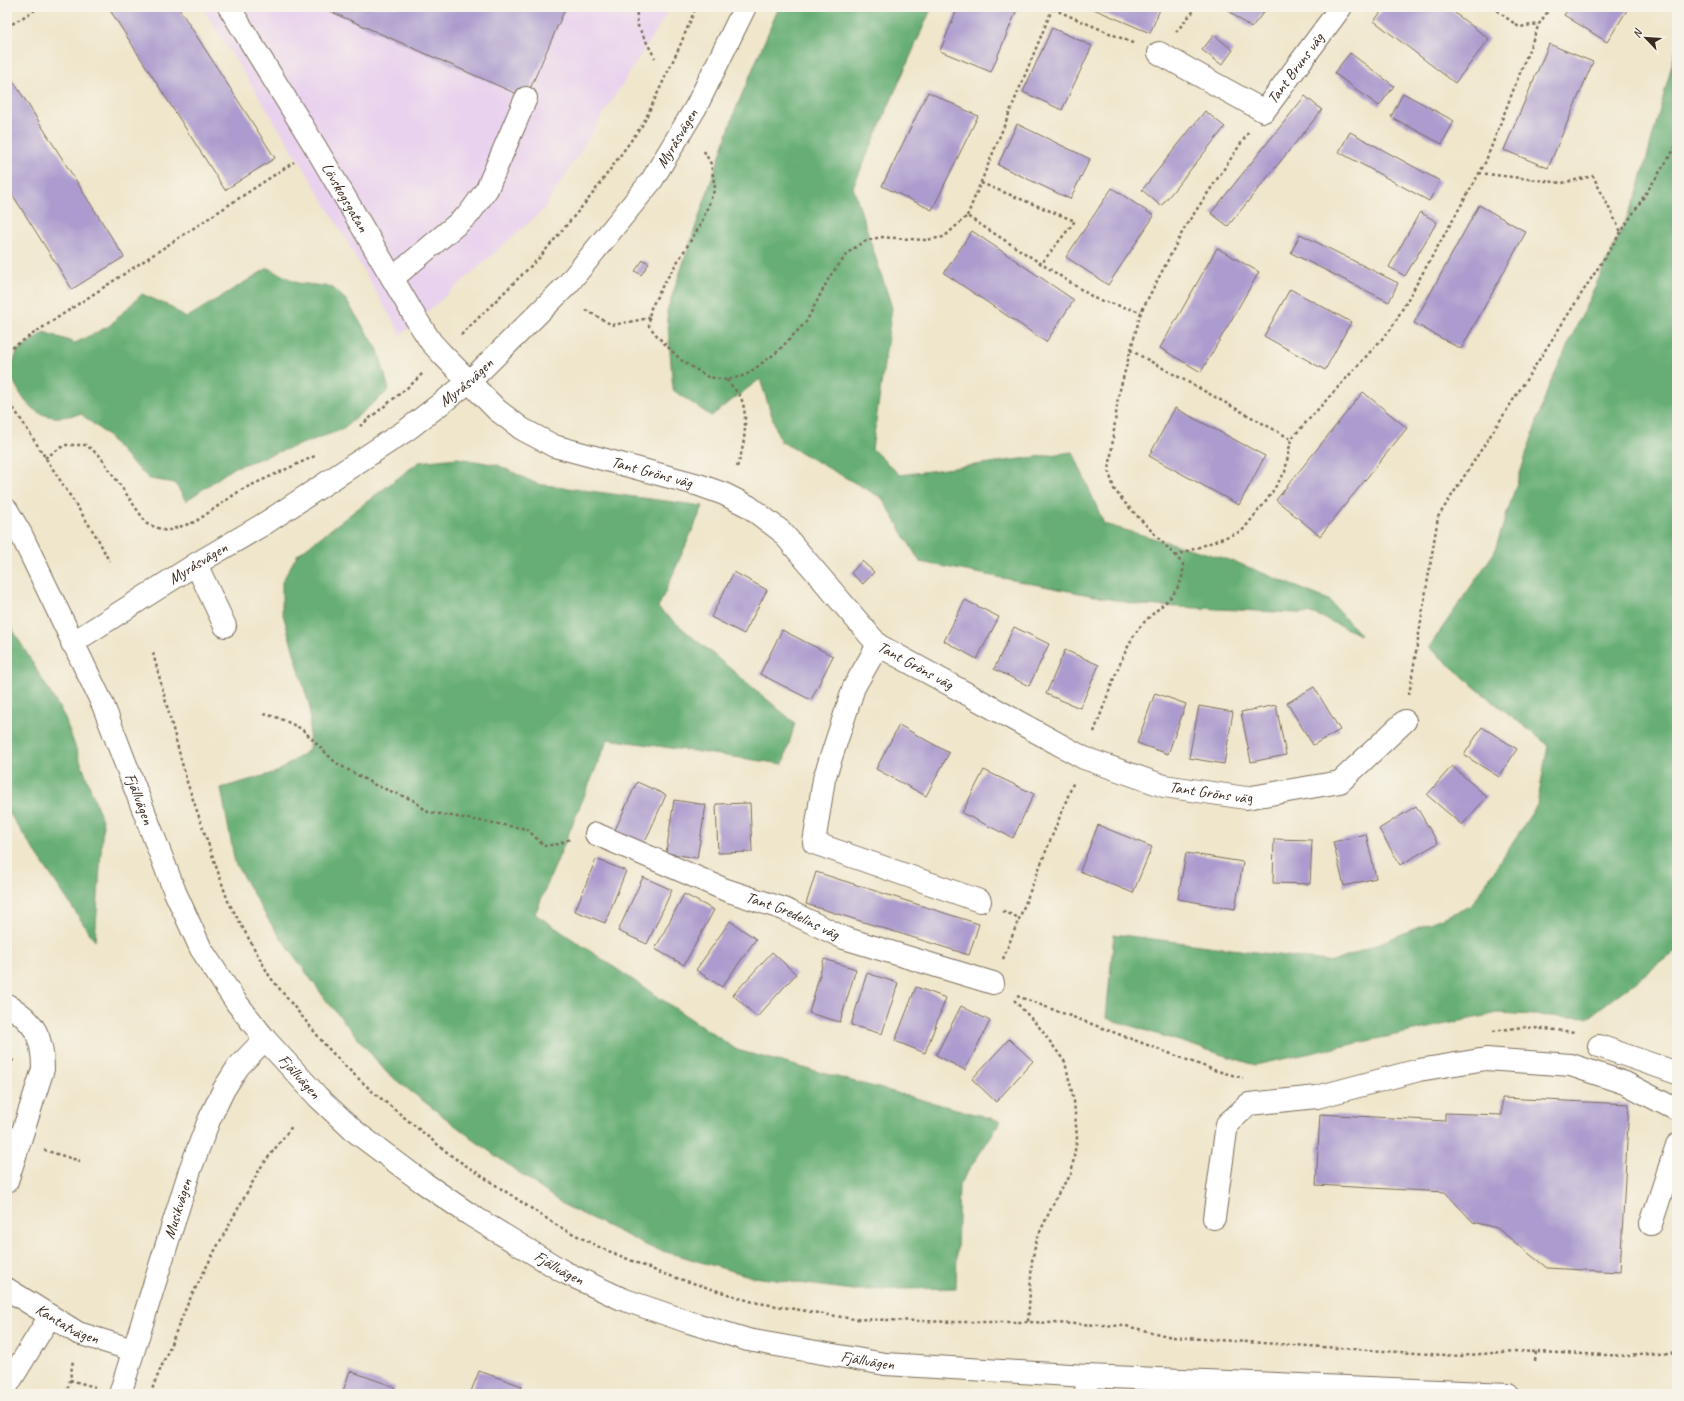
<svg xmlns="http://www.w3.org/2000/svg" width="1684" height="1401" viewBox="0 0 1684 1401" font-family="Caveat,sans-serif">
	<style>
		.built { fill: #e9d2ee }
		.forest { fill: #66ae75; stroke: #506c4a }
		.building { fill: #ac9bce }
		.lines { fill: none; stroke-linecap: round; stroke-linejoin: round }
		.minor-casing { stroke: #7a6c5b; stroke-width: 24 }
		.path { stroke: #7a6c5b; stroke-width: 2.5; stroke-dasharray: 3 3; stroke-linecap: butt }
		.minor { stroke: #fff; stroke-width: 22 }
		.labels { text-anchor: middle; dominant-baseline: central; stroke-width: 4; stroke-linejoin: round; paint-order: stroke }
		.street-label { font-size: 16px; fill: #3b2a1e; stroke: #f7f3e8 }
	</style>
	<rect width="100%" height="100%" fill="#f7f3e8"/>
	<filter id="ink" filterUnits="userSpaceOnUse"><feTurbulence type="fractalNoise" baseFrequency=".025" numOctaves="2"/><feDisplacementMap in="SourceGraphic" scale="8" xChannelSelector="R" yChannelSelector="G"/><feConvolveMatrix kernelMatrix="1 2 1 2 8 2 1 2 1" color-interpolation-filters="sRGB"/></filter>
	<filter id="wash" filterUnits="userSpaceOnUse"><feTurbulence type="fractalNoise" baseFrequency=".012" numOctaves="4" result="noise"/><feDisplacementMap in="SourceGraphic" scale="16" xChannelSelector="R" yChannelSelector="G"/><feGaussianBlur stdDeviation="0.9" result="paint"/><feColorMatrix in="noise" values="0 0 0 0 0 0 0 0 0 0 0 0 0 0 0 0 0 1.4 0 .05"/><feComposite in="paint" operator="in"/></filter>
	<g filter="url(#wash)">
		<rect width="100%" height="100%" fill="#efe6cb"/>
		<path class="built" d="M202,7H670L666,15L543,210L401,335L309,176Z"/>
		<path class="forest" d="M779,7H932L853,187L892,308L872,449L900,475L1073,452L1104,524L1233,561L1329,600L1360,635L1315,614L1141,605L920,562L882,498L780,441L760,379L711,416L673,390L667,311L735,111Z
			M1677,46V950L1587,1018L1498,1013L1255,1065L1106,1018L1114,934L1333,962L1471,906L1537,805L1548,745L1477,689L1429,647L1494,553L1548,388L1636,198Z
			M268,268L298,283L332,287L346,300L378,350L389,390L341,430L233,468L186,501L175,483L150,479L128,459L107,435L81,414C73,415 62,418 54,417C27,414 20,393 9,372L18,350L44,332L75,343L109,326L142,294L169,306L186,318Z
			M457,458L498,465L537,484L703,506L658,608L795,723L783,764L608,739L535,914L737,1050L1001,1121L959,1185L956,1288L853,1290L753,1277L652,1248L564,1205L478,1143L387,1073L326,1000L269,921L235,863L221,788L277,772L309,750L310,708L282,611V582L297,555L419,462Z
			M7,620L64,716L103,823L95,941L7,810Z"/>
		<g id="blocks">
			<path class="building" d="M108,7H178L275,158L225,190Z
				M320,7H566L526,98Z
				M958,7H1018L991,72L940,51Z
				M1089,7H1161L1150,33Z
				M1224,7H1268L1251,28Z
				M1385,7H1447L1489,39L1455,83L1374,21Z
				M1570,7H1629L1607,42L1564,15Z
				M1052,28L1092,46L1062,110L1023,92Z
				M1214,35L1233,50L1222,65L1202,50Z
				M1549,44L1593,62L1548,168L1504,150Z
				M1350,53L1394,86L1379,106L1334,73Z
				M7,71L124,257L72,289L7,186Z
				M928,92L978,116L932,210L882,186Z
				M1403,93L1454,121L1442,144L1391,117Z
				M1305,96L1322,110L1228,226L1211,213Z
				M1205,111L1225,127L1161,206L1142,190Z
				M1017,124L1090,159L1070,199L998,165Z
				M1350,132L1440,181L1429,201L1339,152Z
				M1112,188L1154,216L1108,285L1066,257Z
				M1479,205L1526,232L1461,349L1414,323Z
				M1420,212L1437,222L1405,276L1389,267Z
				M972,231L1074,300L1046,342L944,273Z
				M1300,234L1398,283L1389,302L1291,253Z
				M1217,248L1259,272L1201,372L1160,348Z
				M643,260L649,263L641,275L635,271Z
				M1290,289L1351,322L1325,370L1264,336Z
				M1363,392L1407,428L1320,536L1276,500Z
				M1175,408L1265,456L1239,505L1149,456Z
				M862,561L874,572L863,584L851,573Z
				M734,572L767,590L744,634L711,617Z
				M965,600L999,617L977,659L944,641Z
				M1014,627L1049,644L1029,686L994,669Z
				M782,630L833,656L811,700L760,674Z
				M1065,650L1099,665L1080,708L1046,694Z
				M1314,687L1340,730L1313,745L1287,703Z
				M1155,693L1186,704L1168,754L1137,743Z
				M1276,705L1286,755L1251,762L1241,712Z
				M1199,706L1233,712L1224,764L1189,758Z
				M899,725L949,753L926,796L876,769Z
				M1482,727L1517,749L1499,777L1464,755Z
				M1452,766L1487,797L1462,825L1427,795Z
				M984,770L1034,794L1013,838L962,813Z
				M637,782L666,795L643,846L614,832Z
				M674,800L706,805L697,858L666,853Z
				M750,803L752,852L718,853L716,804Z
				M1416,806L1438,843L1400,865L1379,829Z
				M1098,825L1152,847L1133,893L1080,871Z
				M1366,834L1376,878L1344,886L1333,842Z
				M1274,839L1312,840L1310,884L1273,883Z
				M1186,853L1243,862L1235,909L1178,899Z
				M596,859L626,871L605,923L575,911Z
				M816,872L979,924L969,955L806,904Z
				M643,877L672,890L647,944L618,931Z
				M684,894L714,910L684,965L655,949Z
				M730,921L756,939L722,987L696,970Z
				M772,952L796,974L757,1017L733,995Z
				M824,959L856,969L840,1022L809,1013Z
				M867,973L898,983L882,1034L851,1025Z
				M916,987L946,998L925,1053L895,1041Z
				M961,1006L990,1021L965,1070L936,1055Z
				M1009,1039L1033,1061L996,1102L972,1079Z
				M1502,1098L1629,1104L1620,1272L1547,1268L1497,1228L1473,1222L1445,1192L1316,1185L1320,1114L1445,1121V1113L1502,1115Z
				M350,1371L395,1387L393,1394H342Z
				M479,1371L522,1386L519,1394H470Z"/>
		</g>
	</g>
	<g filter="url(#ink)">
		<use href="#blocks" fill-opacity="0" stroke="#7a6c5b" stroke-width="1"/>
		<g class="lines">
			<defs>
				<g id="minor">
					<path id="s1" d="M229,7L316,148L415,317L431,342L442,354L497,410L522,429L554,446L699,485L724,494L748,506L781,531L878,645L1084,758L1164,786L1246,798L1340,782L1405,721"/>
					<path id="s2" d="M1159,53L1264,111L1341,7"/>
					<path d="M393,278L469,214L487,189L526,98"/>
					<path id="s3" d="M7,510L21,534L103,705L175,892L201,949L236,1002L265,1039L318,1097L353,1130L421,1181L469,1214L564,1272L622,1299L689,1322L748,1340L885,1364L1087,1376L1508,1394"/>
					<path d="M196,564L225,626"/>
					<path id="s4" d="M72,643L196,564L264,524L408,429L470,381L568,284L652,180L696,107L745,7"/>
					<path d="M878,645L854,687L824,779L814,843L980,901"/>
					<path id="s5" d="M596,834L726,890L784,909L844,938L993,983"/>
					<path d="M7,1005C35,1021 43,1037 43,1069L7,1181"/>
					<path d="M1599,1046L1677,1073"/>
					<path d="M1214,1218L1227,1124L1249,1104L1317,1097L1419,1070L1486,1059L1571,1065L1625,1083L1677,1110"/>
					<path d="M1651,1224L1677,1145"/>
					<path id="s6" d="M7,1289L78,1333L133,1350"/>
					<path d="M7,1386L50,1316"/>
					<path id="s7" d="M120,1394L190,1170L209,1120L224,1089L238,1067L265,1039"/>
					<path d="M1086,1394L1087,1376"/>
				</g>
			</defs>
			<use href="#minor" class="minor-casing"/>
			<path class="path" d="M636,7L638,26L655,58
				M1492,7L1519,27L1539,24
				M1053,9L1135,44
				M7,27L40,7
				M1176,32L1197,7
				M704,151L711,164L715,188L701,224L663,285L650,310L649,326L659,338L681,360L708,377L727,380L746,375L777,352L806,322L830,276L849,252L863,242L880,237L925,240L944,237L967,216L1096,299L1141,312
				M1479,173L1562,183L1593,176L1621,232
				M981,183L1075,221L1041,264
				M967,216L1053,7
				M586,310L612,325L650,318
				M461,335L539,258L591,196L643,124L679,48L696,7
				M1130,350L1291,439L1391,329L1485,163L1539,24L1551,7
				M7,351L294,162
				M727,380C731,386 738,392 741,398C749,416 744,452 736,469
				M7,398L98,539L109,561
				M360,426L413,383L424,372
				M45,458L65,445H86L100,456L147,524L166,531L195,522L241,490L317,455
				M1175,556L1242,531L1267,500L1285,472L1291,439
				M153,653L187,782L228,901L270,977L326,1046L345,1066L373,1092L453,1157L558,1226L599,1247L661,1273L753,1302L854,1319L955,1322H1028L1126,1326L1172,1337L1460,1356L1513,1351L1630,1356L1677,1351
				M1409,695L1438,517L1677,145
				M264,714L279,718L302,729L336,763L375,785L413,800L428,812L527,829L544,846L558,844L570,839
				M1094,732C1106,701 1118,662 1135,634C1150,609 1186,597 1183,564L1124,502L1114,489L1109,472L1118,397L1141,312L1185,227L1248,133
				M1003,911L1019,918
				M1003,959L1074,781
				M1017,996L1214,1070L1243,1078
				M1014,1000L1040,1028L1065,1062L1074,1101L1077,1138L1071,1175L1061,1188L1037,1238L1032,1261L1028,1322
				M1493,1031L1523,1027L1576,1032
				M7,1066L15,1058
				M44,1150L80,1161
				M1535,1361L1536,1352
				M70,1380L95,1387
				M66,1394L70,1380L73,1360
				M150,1394L188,1303L213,1254L261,1167L293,1125"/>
			<use href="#minor" class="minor"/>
		</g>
	</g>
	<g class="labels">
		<g class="street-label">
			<text stroke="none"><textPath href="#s2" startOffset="173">Tant Bruns väg</textPath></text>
			<text stroke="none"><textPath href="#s4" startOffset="797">Myråsvägen</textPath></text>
			<text stroke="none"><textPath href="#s1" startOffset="223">Lövskogsgatan</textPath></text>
			<text stroke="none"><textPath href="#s4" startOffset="473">Myråsvägen</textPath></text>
			<text stroke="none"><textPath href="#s1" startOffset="655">Tant Gröns väg</textPath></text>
			<text stroke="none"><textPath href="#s4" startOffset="149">Myråsvägen</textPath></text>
			<text stroke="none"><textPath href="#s1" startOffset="991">Tant Gröns väg</textPath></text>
			<text stroke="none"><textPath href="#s1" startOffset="1315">Tant Gröns väg</textPath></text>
			<text stroke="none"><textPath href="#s3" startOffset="318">Fjällvägen</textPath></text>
			<text stroke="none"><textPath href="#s5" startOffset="213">Tant Gredelins väg</textPath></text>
			<text stroke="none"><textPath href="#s3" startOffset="642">Fjällvägen</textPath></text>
			<text stroke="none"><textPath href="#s7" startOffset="194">Musikvägen</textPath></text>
			<text stroke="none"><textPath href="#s3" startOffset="966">Fjällvägen</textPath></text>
			<text stroke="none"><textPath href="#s6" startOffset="70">Kantatvägen</textPath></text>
			<text stroke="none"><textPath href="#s3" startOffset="1290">Fjällvägen</textPath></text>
		</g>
	</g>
	<rect width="1684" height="1401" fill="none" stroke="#f7f3e8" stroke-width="24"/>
	<g transform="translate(1646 38) rotate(295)" stroke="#f7f3e8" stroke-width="3" paint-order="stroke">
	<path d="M0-3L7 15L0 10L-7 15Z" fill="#3b2a1e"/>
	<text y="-6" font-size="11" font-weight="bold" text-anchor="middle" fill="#3b2a1e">N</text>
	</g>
</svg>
